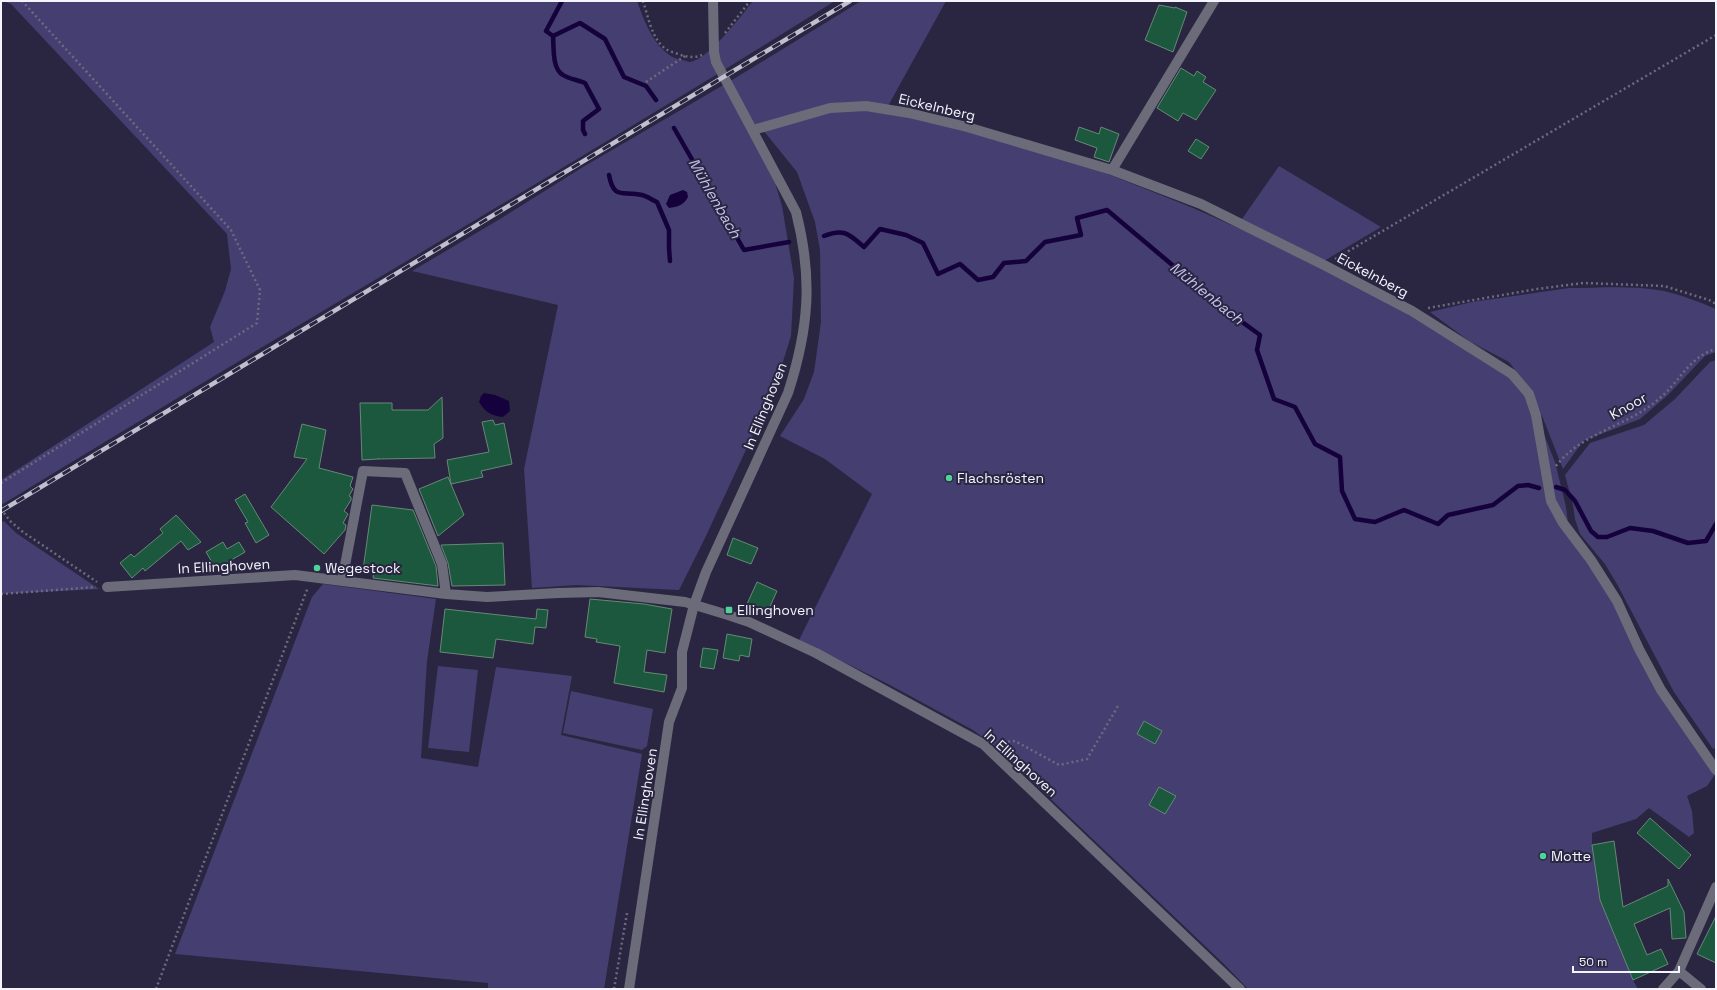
<svg xmlns="http://www.w3.org/2000/svg" width="1717" height="990" viewBox="0 0 1717 990" font-family="'Space Grotesk',sans-serif">
	<style>
		.green { fill: #453e70 }
		.water { fill: #15023c }
		.lines { fill: none; stroke-linecap: round; stroke-linejoin: round }
		.stream { stroke: #15023c; stroke-width: 4.5 }
		.building { fill: #1c583d; stroke: #668976 }
		.path { stroke: #6d6a80; stroke-width: 2.5; stroke-dasharray: 2 3; stroke-linecap: butt }
		.minor { stroke: #6b6b79; stroke-width: 10 }
		.tertiary { stroke: #6b6b79; stroke-width: 10 }
		.rail-casing { stroke: #c1bfcf; stroke-width: 4.5 }
		.rail { stroke: #2a2641; stroke-width: 3; stroke-dasharray: 9; stroke-linecap: butt }
		.poi-dot { fill: #4fd399; stroke: #2a2641; stroke-width: 1.5 }
		.labels { text-anchor: middle; dominant-baseline: central; stroke-width: 4; stroke-linejoin: round; paint-order: stroke }
		.street-label { font-size: 14px; fill: #f4f4ff; stroke: #2a2641 }
		.poi-label { font-size: 14px; fill: #f4f4ff; stroke: #2a2641; text-anchor: start }
		.water-label { font-size: 15px; font-style: italic; fill: #c5c2ef; stroke: #2a2641 }
	</style>
	<rect width="100%" height="100%" fill="#2a2641"/>
	<path class="green" d="M3,1H637C645,23 656,54 681,60C684,60 688,62 690,62C709,59 741,16 753,1H835C561,173 279,334 3,504L1,502V480L214,342L210,327L225,291L231,269L227,234L11,4Z
		M861,1H946L888,106L957,128L1083,164L1193,208L1261,238L1353,284L1504,367L1528,395L1539,422L1555,462L1566,507L1569,530L1716,773L1707,786L1687,796L1692,811L1694,833L1689,837L1649,808L1636,819L1592,833V845L1600,898L1633,980L1638,989H1248L1224,964L996,747L973,730L888,684L799,640L872,494L825,459L780,436L804,399L814,372L821,322L820,250L815,222L797,172L759,125L748,131L773,176L782,206L794,278L791,336L780,371L757,426L705,538L679,590L577,585L532,588L524,469L558,305L412,271L500,219L583,167L732,80Z
		M1279,166L1381,227L1324,261L1242,219Z
		M1569,288C1599,288 1634,285 1664,291C1681,295 1700,302 1716,309V352L1705,356L1668,395L1640,419L1583,441L1563,469L1533,393L1509,362L1469,341L1430,312L1472,302Z
		M1716,360V748L1713,749L1674,692L1617,584L1605,564L1580,534L1575,519L1573,505L1565,475L1590,443L1644,425L1675,399L1710,362Z
		M4,521L16,533L99,589L1,594V522Z
		M323,584L436,599L427,661L421,758L478,767L496,667L572,676L561,735L642,754L604,989H488V983L175,954L312,597Z
		M438,666L478,670L469,752L428,748Z
		M571,691L653,709L647,746L642,750L563,733Z"/>
	<path class="water" d="M683,190L687,192L688,197C684,205 677,207 669,208L666,204L670,195Z
		M484,393L495,395L509,401L510,411L503,417C492,416 485,412 479,402L481,396Z"/>
	<g class="lines">
		<path class="stream" d="M562,1L546,31L553,36L580,23L605,39L624,77L646,86L656,100
			M553,36C554,48 552,69 563,75C569,79 578,80 585,83L599,109L583,121V130L585,134
			M674,128L744,250L789,242
			M609,175C614,201 623,190 642,195C647,196 652,200 657,202L669,230V248L670,261
			M824,236C844,228 849,234 864,247L880,229L906,235L923,243L938,274L960,264L978,280L993,277L1004,263L1026,261L1045,242L1081,235L1077,218L1107,210L1227,311L1260,335L1257,350L1274,399L1295,407L1315,444L1340,457L1342,491L1355,519L1375,522L1404,510L1438,524L1448,515L1493,505L1518,486L1528,485L1539,488
			M1556,487L1565,490L1575,501L1591,531L1598,537H1607L1630,528L1653,531L1688,543L1706,541L1716,524"/>
	</g>
	<path class="building" d="M1159,5L1175,8V7L1187,12L1173,52L1145,40Z
		M1181,68L1194,76L1197,71L1206,77L1203,82L1216,90L1196,120L1183,113L1178,121L1157,108Z
		M1079,127L1099,134L1101,127L1119,134L1109,162L1094,157L1097,148L1075,140Z
		M1196,139L1209,147L1201,159L1188,151Z
		M442,397L443,438L434,444L435,458L378,459L379,458L378,459L362,460L360,403H392V410H428Z
		M493,420L495,425L504,423L512,464L481,471L483,477L451,484L447,460L489,452L482,422Z
		M302,424L326,430L319,468L353,477L350,486L353,489L349,496L351,497V500L344,511L348,514L343,523L346,525L345,530L324,554L271,507L307,459L294,457Z
		M448,477L464,515L438,536L419,489Z
		M245,494L269,535L256,543L245,523L248,522L235,500Z
		M372,505L413,510L436,566L438,586L373,578L374,571L363,570Z
		M176,515L201,542L188,550L181,541L145,571L143,568L132,578L120,563L131,554L134,557L163,533L160,529Z
		M733,538L758,548L751,564L727,555Z
		M223,542L227,549L239,542L245,552L216,569L206,552Z
		M503,543L505,585L452,586L448,563L441,545Z
		M757,582L777,591L767,613L747,604Z
		M590,599L644,604L672,609L665,653L647,650L644,672L667,675L664,692L614,683L620,646L596,642L597,639L585,637Z
		M445,609L536,619L537,609L548,610L546,628L535,627L533,644L496,639L493,658L440,652Z
		M727,634L752,639L749,657L740,655L739,661L723,658Z
		M703,648L718,650L714,669L700,667Z
		M1144,721L1162,731L1155,744L1137,734Z
		M1159,787L1176,796L1165,814L1149,805Z
		M1650,818L1691,855L1679,869L1637,833Z
		M1614,841L1623,907L1668,886V879L1684,912L1686,938L1672,939L1670,908L1634,924L1647,955L1661,949L1668,964L1633,980L1600,900L1592,845Z
		M1716,916V963L1697,954Z"/>
	<g class="lines">
		<path class="path" d="M643,1C648,16 652,40 666,49C670,52 676,53 681,55C688,57 695,58 702,55
			M725,33L750,1
			M646,82L685,56
			M1335,259L1716,35
			M1428,308L1537,289L1583,283L1664,286L1709,300L1716,304
			M1556,466C1583,431 1630,426 1661,397C1680,381 1690,356 1716,349
			M1,483L257,323L260,290L231,230L22,1
			M1,509L10,521L23,532L97,582
			M1,594L96,587
			M998,743L1015,741L1059,765L1087,759L1118,706
			M156,989L308,587
			M614,989L627,913"/>
		<path class="minor" d="M753,130L830,108L866,106L909,113L967,127L1112,170L1201,204L1324,265L1412,311L1512,374L1529,394L1536,415L1551,501L1563,523L1591,560L1617,601L1639,649L1661,690L1716,770
			M1112,170L1214,1
			M342,581L363,471L405,473L442,564L446,594
			M107,587L295,575L446,594L487,597L558,593L598,592L685,602L728,615L749,622L816,653L983,744L1240,989
			M1679,971L1701,989
			M1663,989L1679,971L1716,887"/>
		<path class="tertiary" d="M629,989L669,722L682,688V652L694,605L706,572L788,393C809,328 813,278 796,212L716,62L714,52L713,1"/>
		<defs>
			<path id="rail" d="M1,511L850,1"/>
		</defs>
		<use href="#rail" class="rail-casing"/>
		<use href="#rail" class="rail"/>
	</g>
	<g class="poi-dot">
		<circle cx="949" cy="478" r="4"/>
		<circle cx="317" cy="568" r="4"/>
		<rect x="725" y="606" width="8" height="8" rx="2"/>
		<circle cx="1543" cy="856" r="4"/>
	</g>
	<g class="labels">
		<g class="street-label">
			<text transform="translate(937 107) rotate(13)">Eickelnberg</text>
			<text transform="translate(1373 275) rotate(28)">Eickelnberg</text>
			<text transform="translate(765 406) rotate(-68)">In Ellinghoven</text>
			<text transform="translate(1628 406) rotate(-29)">Knoor</text>
			<text transform="translate(224 566) rotate(-3)">In Ellinghoven</text>
			<text transform="translate(1021 763) rotate(42)">In Ellinghoven</text>
			<text transform="translate(645 794) rotate(-81)">In Ellinghoven</text>
		</g>
		<g class="poi-label">
			<text x="957" y="478">Flachsrösten</text>
			<text x="325" y="568">Wegestock</text>
			<text x="737" y="610">Ellinghoven</text>
			<text x="1551" y="856">Motte</text>
		</g>
		<g class="water-label">
			<text transform="translate(715 198) rotate(60)">Mühlenbach</text>
			<text transform="translate(1207 293) rotate(39)">Mühlenbach</text>
		</g>
	</g>
	<rect width="1717" height="990" fill="none" stroke="#f4f4ff" stroke-width="4"/>
	<path d="M1573 966v6h106v-6" fill="none" stroke="#f4f4ff" stroke-width="2"/>
	<text x="1579" y="966" font-size="12" fill="#f4f4ff" stroke="#2a2641" stroke-width="3" paint-order="stroke">50 m</text>
</svg>
